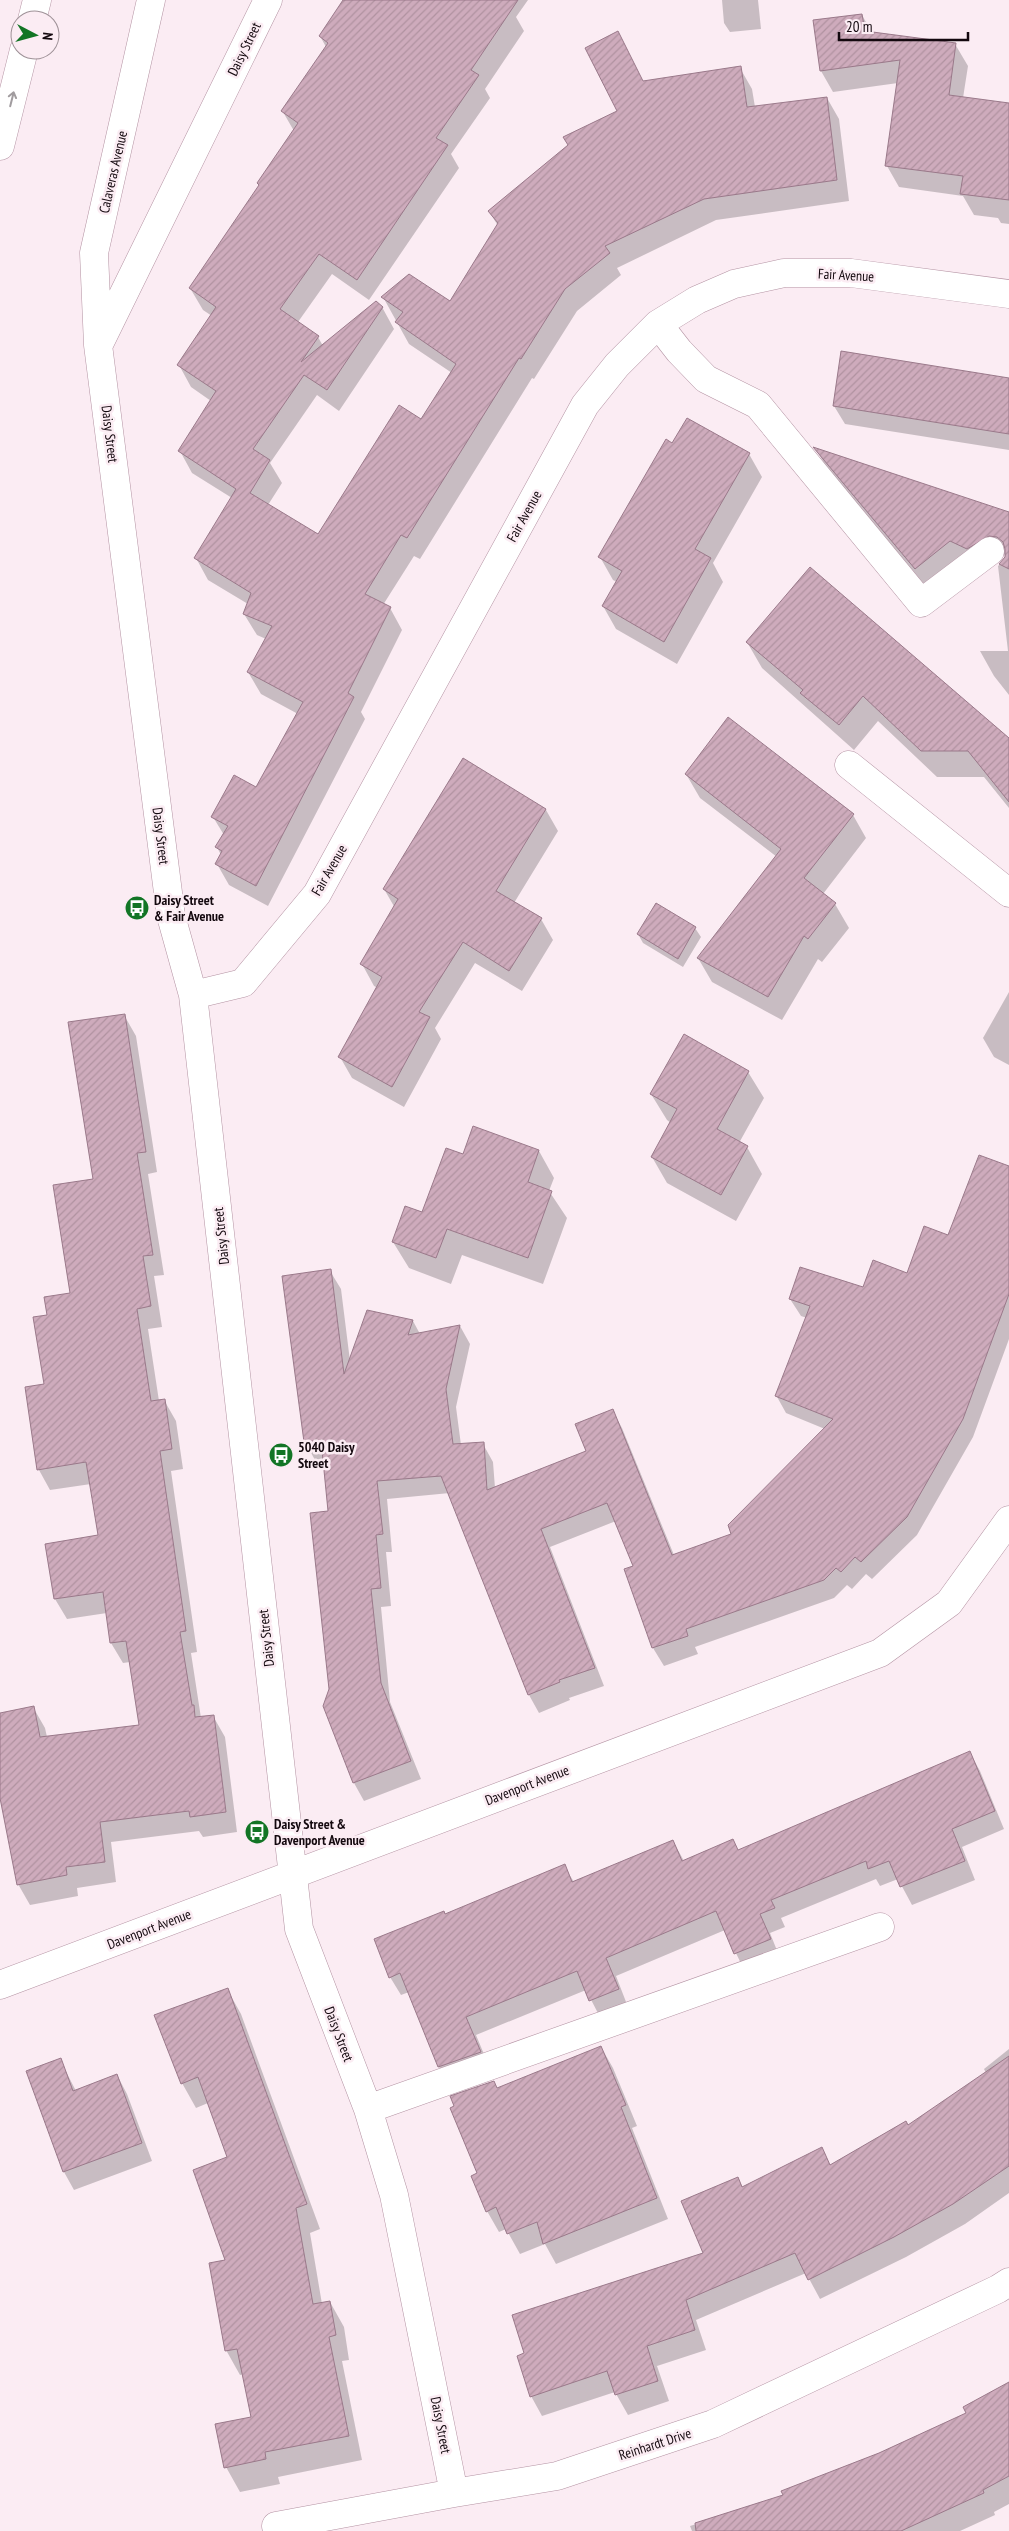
<svg xmlns="http://www.w3.org/2000/svg" width="1009" height="2531" viewBox="0 0 1009 2531" font-family="'PT Sans Narrow',sans-serif">
	<style>
		.shadow { fill: #0003 }
		.building { fill: url(#building-hatch); stroke: #9a798a }
		.lines { fill: none; stroke-linecap: round; stroke-linejoin: round }
		.minor-casing { stroke: #b493a3; stroke-width: 29 }
		.highway-casing { stroke: #b493a3; stroke-width: 29 }
		.minor { stroke: #fff; stroke-width: 28 }
		.highway { stroke: #fff; stroke-width: 28 }
		.oneway { stroke: #a19c9f }
		.labels { text-anchor: middle; dominant-baseline: central; stroke-width: 5; stroke-linejoin: round; paint-order: stroke }
		.street-label { font-size: 14px; fill: #13080e; stroke: #fbecf3 }
		.poi-label { font-size: 14px; font-weight: bold; fill: #13080e; stroke: #fbecf3; text-anchor: start }
	</style>
	<defs>
		<pattern id="building-hatch" width="6" height="6" patternUnits="userSpaceOnUse" patternTransform="scale(1.25)"><rect width="6" height="6" fill="#ceabbc"/><path d="M-1 1l2-2M0 6l6-6M5 7l2-2" fill="none" stroke="#b092a0"/></pattern>
	</defs>
	<rect width="100%" height="100%" fill="#fbecf3"/>
	<path class="shadow" d="M345,0H528L516,17L524,31L485,89L490,98L451,154L459,168L369,300L332,274L298,322L318,337L323,346L382,307L394,329L339,411L317,395L270,463L282,483L268,505L319,535L422,421L452,373L409,344L383,297L450,303L498,226L489,211L619,112L643,82L740,68L752,89L755,107L827,98L839,119L849,201L716,220L617,268L621,275L577,311L534,379L532,378L420,559L414,556L383,605L390,608L402,630L361,712L365,719L268,906L229,885L217,864L221,855L217,847L224,835L213,817L257,789L298,714L261,694L248,672L266,639L257,635L244,614L248,604L208,580L196,558L232,498L192,473L180,451L211,401L191,387L179,365L212,316L203,310L190,288L260,187L258,183L294,131L283,112L326,47L320,36Z
		M722,0H758L761,29L730,32L724,23Z
		M862,15L872,33L955,44L968,66L963,98L1009,104V224L1001,223L998,218L974,215L963,196L899,187L887,166L898,83L833,92L821,71L814,22Z
		M1009,379V450L845,424L834,406Z
		M688,419L749,454L762,477L713,563L723,582L677,664L616,629L603,606L617,582L613,580L600,557Z
		M816,449L1009,514V551L980,573L931,595L830,474Z
		M1003,561L1009,562V695L994,676L980,651H1008L998,566Z
		M747,642L1009,740V808L984,777H937L878,721L854,750L762,668Z
		M463,760L546,810L558,831L514,903L541,919L553,940L522,991L475,963L435,1028L441,1039L404,1107L352,1078L340,1057L378,988L374,986L362,964L395,908L384,889Z
		M686,774L853,815L866,838L823,894L835,904L849,928L822,962L818,959L782,1020L712,982L698,958L777,857L700,798Z
		M695,928L701,937L683,967L643,943L638,934Z
		M1009,992V1065L994,1057L983,1038Z
		M124,1015L136,1036L157,1172L148,1174L164,1275L154,1276L162,1327L148,1329L159,1401L164,1400L176,1421L183,1469L171,1471L197,1652L191,1653L201,1718L213,1716L225,1737L237,1832L203,1837L199,1831L111,1842L116,1882L77,1888L78,1896L30,1905L18,1884L0,1791V1714L33,1707L45,1728L47,1737L141,1726L130,1662L123,1663L111,1643L107,1613L67,1619L55,1599L46,1545L99,1536L91,1484L50,1490L39,1470L49,1316L71,1294Z
		M748,1072L764,1098L739,1143L747,1147L762,1174L736,1221L667,1183L652,1157L671,1123L667,1120L651,1094Z
		M539,1151L554,1178L549,1191L567,1218L543,1284L462,1255L451,1284L409,1268L393,1242L423,1214L464,1156Z
		M1009,1168V1339L973,1437L917,1535L872,1579L866,1574L852,1589L847,1585L834,1598L695,1647L698,1654L664,1666L653,1648L626,1570L634,1567L616,1521L550,1547L604,1686L569,1698L570,1700L539,1713L529,1695L450,1493L387,1499L392,1552H386L391,1606L381,1607L390,1702L421,1779L364,1801L354,1783L324,1706L330,1689L311,1514L329,1512L324,1459L315,1460L305,1442L330,1271L341,1289L350,1361L368,1311L413,1321L420,1334L460,1326L470,1344L456,1407L461,1445L483,1444L493,1462L495,1488L588,1451L612,1410L622,1428L674,1555L733,1534L825,1429L786,1413L776,1395L807,1318L801,1316L790,1299L864,1289L908,1274L949,1236Z
		M970,1753L980,1771L1004,1829L962,1847L975,1880L912,1905L898,1879L880,1886L876,1879L781,1918L785,1927L770,1933L780,1958L745,1972L725,1930L616,1976L628,2007L601,2019L586,1990L476,2035L491,2071L450,2085L439,2067L409,1992L401,1995L390,1977L445,1915L564,1866L574,1882L673,1841L684,1861L738,1851Z
		M227,1989L241,2014L320,2229L310,2233L322,2304L330,2302L344,2327L349,2360L342,2361L362,2460L278,2477L280,2484L240,2492L226,2467L253,2418L244,2374L240,2375L226,2350L229,2158L208,2103L196,2108L182,2083Z
		M601,2047L613,2068L637,2126L632,2128L668,2219L556,2264L545,2244L520,2254L506,2229L499,2232L487,2211L479,2174L497,2090Z
		M1009,2049V2193L965,2224L906,2257L820,2299L806,2273L696,2320L706,2350L657,2366L669,2401L628,2415L615,2392L542,2416L531,2396L705,2254L738,2178L743,2188L821,2149L831,2166L907,2127L986,2073L984,2069Z
		M60,2060L76,2091L117,2075L127,2094L152,2161L74,2190L64,2172Z
		M1009,2383V2504L994,2512L995,2515L960,2531H692L690,2526L785,2496L968,2413Z"/>
	<path class="building" d="M343,0H518L471,70L479,75L436,138L448,145L357,280L319,254L280,309L319,336L301,362L376,301L383,307L327,390L304,375L253,449L270,460L250,493L318,534L399,405L421,419L456,364L395,322L403,312L381,297L409,274L450,301L498,223L488,211L568,145L563,137L617,111L585,48L618,31L643,81L741,66L747,107L827,97L837,180L704,199L605,246L610,253L565,289L521,359L519,358L407,538L401,535L365,594L391,607L348,693L354,697L256,886L215,864L222,851L215,847L228,826L211,817L234,775L256,787L303,702L247,672L272,626L243,614L251,593L194,558L236,489L178,451L216,391L177,365L216,307L189,288L259,185L257,183L298,123L281,111L328,43L319,36Z
		M862,14L865,31L956,43L949,95L1009,103V200L960,194L963,176L885,166L900,60L820,71L813,20Z
		M841,351L1009,378V434L833,406Z
		M687,418L750,453L695,549L711,558L664,642L602,606L622,571L598,557L666,439L672,443Z
		M813,447L1009,512V569L999,564L1005,557V549L1003,542L997,537L989,536L967,549L950,541L915,569Z
		M810,567L1009,738V802L968,751H921L863,696L839,725L800,693L803,690L746,642Z
		M728,717L854,814L804,878L836,903L808,939L804,936L768,997L697,958L781,849L685,774Z
		M463,758L546,809L496,891L542,918L509,971L463,942L419,1012L430,1017L392,1087L338,1057L382,977L360,964L398,899L383,889Z
		M656,903L696,927L678,959L637,934Z
		M125,1014L146,1152L137,1153L153,1255L143,1256L151,1306L137,1309L151,1401L165,1399L172,1449L160,1451L186,1631L180,1632L192,1705H194L195,1717L214,1715L226,1812L190,1817L189,1811L100,1822L105,1862L66,1867L67,1875L17,1885L0,1798V1713L34,1706L40,1737L139,1725L126,1641L110,1643L103,1592L54,1599L45,1544L98,1535L86,1462L37,1470L25,1387L44,1384L33,1317L47,1315L44,1297L70,1293L53,1185L93,1179L68,1022Z
		M684,1034L749,1071L717,1129L748,1146L721,1195L651,1157L677,1109L650,1094Z
		M473,1126L539,1150L528,1182L552,1191L528,1258L447,1229L436,1258L392,1242L405,1206L422,1212L446,1148L463,1154Z
		M979,1155L1009,1166V1294L963,1419L907,1517L861,1562L855,1557L841,1572L836,1568L824,1580L686,1629L688,1636L652,1648L624,1569L633,1566L607,1503L541,1529L595,1668L559,1680L560,1682L528,1695L441,1476L377,1481L383,1534L376,1535L381,1588L371,1589L381,1683L411,1761L353,1783L323,1706L329,1689L310,1513L328,1511L321,1440L304,1442L282,1276L331,1269L344,1374L367,1310L413,1320L408,1335L460,1325L446,1389L453,1444L484,1442L487,1490L586,1451L575,1424L613,1409L672,1555L731,1534L728,1525L833,1419L775,1396L810,1306L789,1299L800,1267L863,1287L873,1260L907,1273L924,1226L948,1235Z
		M970,1751L995,1811L952,1829L965,1861L900,1887L889,1861L868,1869L866,1861L771,1900L775,1908L760,1914L771,1939L734,1954L716,1911L606,1958L619,1989L589,2001L577,1971L466,2017L481,2052L438,2067L400,1973L389,1978L374,1939L444,1911L445,1914L565,1864L572,1882L673,1840L682,1861L733,1839L738,1850Z
		M228,1988L307,2204L296,2208L313,2304L330,2301L336,2335L329,2337L349,2436L265,2452L266,2459L224,2468L215,2424L251,2417L237,2349L225,2351L209,2263L225,2260L193,2170L227,2157L198,2077L181,2084L154,2015Z
		M601,2046L626,2105L621,2107L657,2198L543,2244L537,2222L507,2234L496,2207L486,2212L471,2176L477,2173L450,2108L454,2106L450,2096L494,2081L497,2088Z
		M1009,2056V2166L953,2204L894,2237L808,2280L795,2253L686,2300L695,2330L647,2346L658,2381L615,2395L607,2371L530,2397L517,2356L524,2353L512,2315L703,2253L681,2201L738,2177L742,2187L822,2147L830,2165L906,2121L908,2125Z
		M61,2058L73,2091L117,2074L142,2143L63,2172L26,2071Z
		M1009,2382V2476L983,2490L984,2493L901,2531H696L695,2523L783,2495L781,2491L879,2453L966,2413L963,2407Z"/>
	<g class="lines">
		<defs>
			<path id="minor" d="M151,0L94,253L98,345L171,916L193,995L299,1929L368,2109L394,2195L454,2493
				M658,324L679,351L706,379L758,405L921,603L990,551
				M100,342L268,0
				M849,765L1009,893
				M193,995L243,983L317,894L585,405L617,365L658,324L697,300L734,284L784,273H851L1009,294
				M0,1985L880,1653L949,1603L1009,1520
				M368,2109L880,1927
				M276,2526L454,2493L557,2476L713,2424L998,2289L1009,2282"/>
			<path id="highway" d="M32,20L37,0
				M0,146L24,50"/>
		</defs>
		<use href="#minor" class="minor-casing"/>
		<use href="#highway" class="highway-casing"/>
		<use href="#minor" class="minor"/>
		<use href="#highway" class="highway"/>
	</g>
	<defs><path id="oneway-shaft" d="M-6 0H5M1.5-3L5.5 0L1.5 3" fill="none" stroke-width="1.6" stroke-linecap="round" stroke-linejoin="round" transform="scale(1.25)"/></defs>
	<use class="oneway" href="#oneway-shaft" transform="translate(12 99) rotate(-76)"/>
	<defs>
		<symbol id="bus-disc" viewBox="-11 -11 22 22"><circle r="9.5" fill="#127525" stroke="#fbecf3"/><path d="M-5-6H5V4H4V6H2V4H-2V6H-4V4H-5ZM-3.5-4V0h7V-4ZM-3.5 1.2v1.5H-2V1.2ZM2 1.2v1.5H3.5V1.2Z" fill="#fff"/></symbol>
	</defs>
	<g fill-rule="evenodd">
		<use href="#bus-disc" x="123" y="894" width="28" height="28"/>
		<use href="#bus-disc" x="267" y="1441" width="28" height="28"/>
		<use href="#bus-disc" x="243" y="1818" width="28" height="28"/>
	</g>
	<g class="labels">
		<g class="street-label">
			<text transform="translate(244 49) rotate(-64)">Daisy Street</text>
			<text transform="translate(113 172) rotate(-77)">Calaveras Avenue</text>
			<text transform="translate(846 275) rotate(3)">Fair Avenue</text>
			<text transform="translate(110 434) rotate(83)">Daisy Street</text>
			<text transform="translate(524 516) rotate(-61)">Fair Avenue</text>
			<text transform="translate(161 836) rotate(83)">Daisy Street</text>
			<text transform="translate(329 870) rotate(-60)">Fair Avenue</text>
			<text transform="translate(221 1236) rotate(-96)">Daisy Street</text>
			<text transform="translate(266 1638) rotate(-96)">Daisy Street</text>
			<text transform="translate(527 1785) rotate(-21)">Davenport Avenue</text>
			<text transform="translate(149 1929) rotate(-21)">Davenport Avenue</text>
			<text transform="translate(339 2034) rotate(69)">Daisy Street</text>
			<text transform="translate(441 2425) rotate(79)">Daisy Street</text>
			<text transform="translate(655 2444) rotate(-18)">Reinhardt Drive</text>
		</g>
		<g class="poi-label">
			<text x="154" y="900">Daisy Street<tspan x="154" dy="16">&amp; Fair Avenue</tspan></text>
			<text x="298" y="1447">5040 Daisy<tspan x="298" dy="16">Street</tspan></text>
			<text x="274" y="1824">Daisy Street &amp;<tspan x="274" dy="16">Davenport Avenue</tspan></text>
		</g>
	</g>
	<g transform="translate(35 35) rotate(96)"><circle r="24" fill="#fbecf3" stroke="#9e9197"/>
	<path d="M0-4L9 19L0 12L-9 19Z" fill="#127525"/>
	<text y="-8" font-size="14" font-weight="bold" text-anchor="middle" fill="#13080e">N</text>
	</g>
	<path d="M839 32v8h129v-8" fill="none" stroke="#13080e" stroke-width="2.5"/>
	<text x="846" y="32" font-size="15" fill="#13080e" stroke="#fbecf3" stroke-width="4" paint-order="stroke">20 m</text>
</svg>
